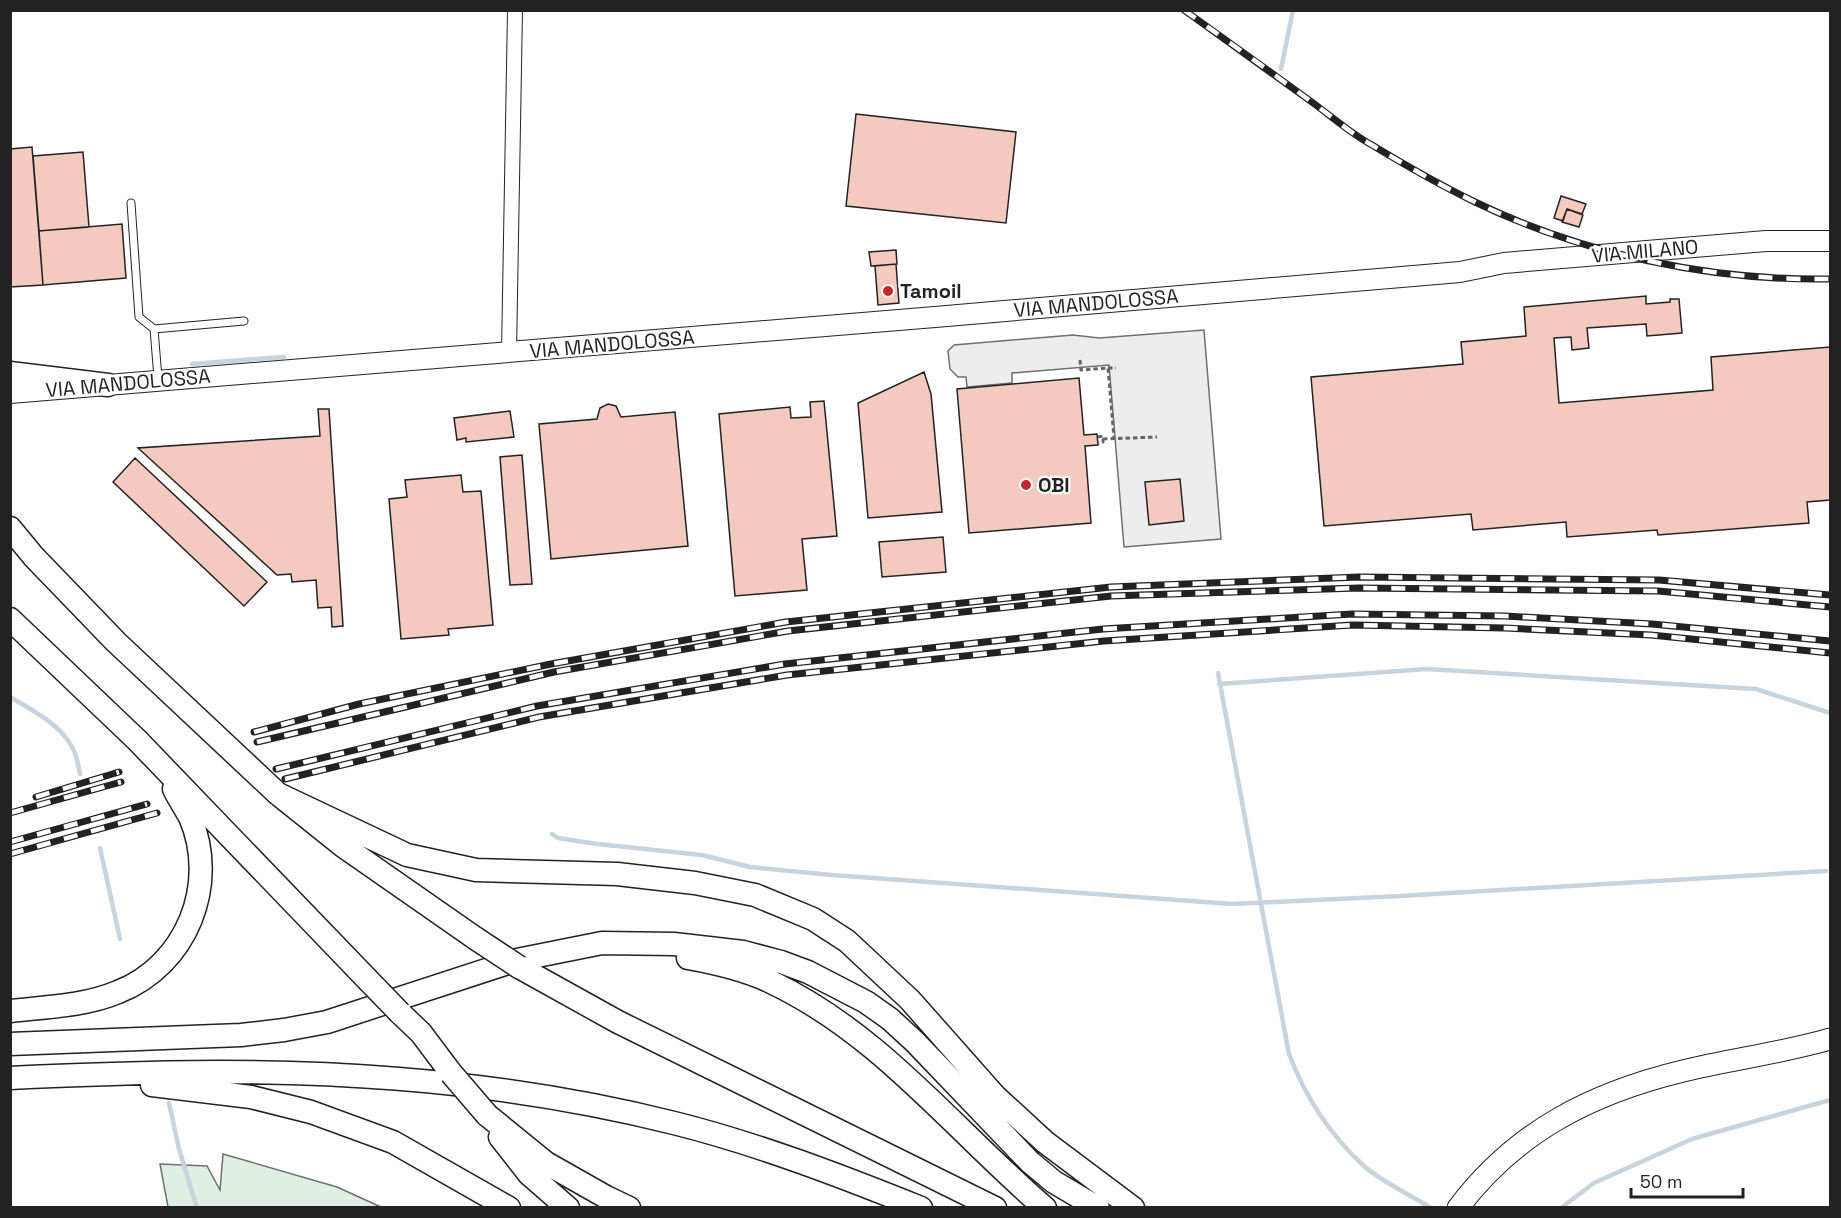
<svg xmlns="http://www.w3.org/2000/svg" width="1841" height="1218" viewBox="0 0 1841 1218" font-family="'Space Grotesk',sans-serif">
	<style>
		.green { fill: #e0efe3; stroke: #6f6f6f; stroke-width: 1.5 }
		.parking { fill: #ededed; stroke: #6f6f6f; stroke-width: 1.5 }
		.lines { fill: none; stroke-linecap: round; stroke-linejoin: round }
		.stream { stroke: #c7d3dd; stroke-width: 4.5 }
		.building { fill: #f3c9c0; stroke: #222; stroke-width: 1.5 }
		.service-casing { stroke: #222; stroke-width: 9 }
		.minor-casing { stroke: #222; stroke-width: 16 }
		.secondary-casing { stroke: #222; stroke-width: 22 }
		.primary-casing { stroke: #222; stroke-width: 23 }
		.trunk-casing { stroke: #222; stroke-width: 25 }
		.path { stroke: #646464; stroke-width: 3; stroke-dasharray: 4.5 3; stroke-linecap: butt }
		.service { stroke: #fff; stroke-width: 7 }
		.minor { stroke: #fff; stroke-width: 14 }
		.secondary { stroke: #fff; stroke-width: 20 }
		.primary { stroke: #fff; stroke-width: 21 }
		.trunk { stroke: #fff; stroke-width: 22 }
		.rail-casing { stroke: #222; stroke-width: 7 }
		.rail { stroke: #fff; stroke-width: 4.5; stroke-dasharray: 14; stroke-linecap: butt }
		.trunk-bridge-casing { stroke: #222; stroke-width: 25; stroke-linecap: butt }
		.trunk-bridge { stroke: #fff; stroke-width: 22 }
		.poi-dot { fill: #c62828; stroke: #fff; stroke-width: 2 }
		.labels { text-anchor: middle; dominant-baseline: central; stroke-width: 4.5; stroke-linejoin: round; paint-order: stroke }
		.street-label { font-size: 20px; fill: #222; stroke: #fff }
		.poi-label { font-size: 20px; font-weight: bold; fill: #222; stroke: #fff; text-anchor: start }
	</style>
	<rect width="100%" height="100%" fill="#fff"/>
	<path class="green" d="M223,1154L337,1187L381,1207H168L160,1164L207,1166L220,1190Z"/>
	<path class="parking" d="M1204,330L1221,539L1124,547L1109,365L1012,373V383L967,387L966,377H958L950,369L948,351L954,345L1073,335L1099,338Z"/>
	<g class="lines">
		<path class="stream" d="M1281,69L1293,10
			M192,364L284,357
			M1218,673L1289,1054C1305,1096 1330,1135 1364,1166C1379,1180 1412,1196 1431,1208
			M1219,684L1427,669L1756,689L1830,713
			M10,697C32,710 60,724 72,747C77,755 78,765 80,774
			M552,834L558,838L597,844L702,855L750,867L832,875L1232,904L1400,896L1826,871
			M100,848L120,939
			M169,1103L179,1149L197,1208
			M1561,1208L1594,1183L1692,1139L1830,1100"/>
	</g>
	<path class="building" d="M856,114L1016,132L1006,223L846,206Z
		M32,147L43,285L10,287V149Z
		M83,152L89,227L39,231L33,156Z
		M1561,196L1586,204L1582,214L1567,209L1563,221L1554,218Z
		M1567,209L1583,215L1579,227L1562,222Z
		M122,224L126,278L43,285L39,231Z
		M896,250L897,264L871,266L869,252Z
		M896,264L899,303L878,305L875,266Z
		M1646,296V304L1670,302V299H1679L1682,333L1647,336L1646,324L1587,328L1589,348L1572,350L1571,337L1554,338L1559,403L1713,390L1711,357L1830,347V500L1807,502L1809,523L1658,535L1657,530L1567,537L1566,522L1473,530L1471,514L1324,526L1311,377L1463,364L1461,342L1526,336L1524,307Z
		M924,372L931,394L942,512L868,518L858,403Z
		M1079,378L1084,435L1097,434L1098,445L1085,446L1091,523L969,533L957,389Z
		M824,401L837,536L802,539L807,590L735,596L719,414L790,407L791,418L811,417L810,402Z
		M608,404L616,406L621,417L675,412L688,546L551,559L539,424L597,419L600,408Z
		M318,409H329L343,626L332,627L331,607L318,608L316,580L292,582L291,574L277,575L138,448L320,436Z
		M510,411L514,437L466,442V438L457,440L454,418Z
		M522,455L532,584L510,585L500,457Z
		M135,458L267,582L244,606L113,482Z
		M461,475L463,492L481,491L493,625L448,629L449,635L401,639L389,499L407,497L405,480Z
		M1180,479L1184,521L1149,525L1145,482Z
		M943,537L946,572L882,577L879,542Z"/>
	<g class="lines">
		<defs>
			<path id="service" d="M131,203L139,317L154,329
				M158,378L154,329L244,321"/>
			<path id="minor" d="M509,353L515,10"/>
			<path id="secondary" d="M10,393L935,317L1460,272L1504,263L1766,241H1830"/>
			<path id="primary" d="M1458,1208C1516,1131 1592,1093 1683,1071C1732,1059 1782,1053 1830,1039"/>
			<path id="trunk" d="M10,373L108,385
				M10,528L34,557L116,642L278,794L343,846L475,938
				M10,619L137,740L367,979
				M278,794L407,855L476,870L617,874L695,883L755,895L813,919L847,941L910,1000L995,1096L1045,1142L1133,1208
				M688,958C716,963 746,970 771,982C881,1034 954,1130 1045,1208
				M519,967L618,1022L995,1208
				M10,1011C46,1007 85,1006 118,992C187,965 219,884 190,817C185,808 179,799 174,789
				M400,1013L421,1033L451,1073
				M10,1044L241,1035L284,1030L327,1022L517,960L602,943L674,944L743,952L781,962L808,972L866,1002L890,1019L915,1042L1030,1162L1054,1182L1098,1208
				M10,1078C45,1076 79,1075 113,1074C302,1067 491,1077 674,1123C758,1144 841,1176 921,1208
				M152,1085L251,1097L311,1112L393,1142L509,1208
				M487,1115L546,1163L606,1197L629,1208
				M500,1137L529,1174L568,1208"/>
		</defs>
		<use href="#service" class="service-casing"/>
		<use href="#minor" class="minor-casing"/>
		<use href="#secondary" class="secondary-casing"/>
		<use href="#primary" class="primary-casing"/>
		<use href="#trunk" class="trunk-casing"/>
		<path class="path" d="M1080,360L1081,370L1108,368L1114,438
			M1108,368H1116
			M1098,437L1103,436V442L1098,443
			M1103,439L1157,437"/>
		<use href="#service" class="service"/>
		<use href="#minor" class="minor"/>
		<use href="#secondary" class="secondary"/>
		<use href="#primary" class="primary"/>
		<use href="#trunk" class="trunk"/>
		<defs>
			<path id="rail" d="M1184,10C1226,40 1268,70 1309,100C1330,115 1350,133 1372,145C1405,165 1440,185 1475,202C1582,254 1711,281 1830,279
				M254,732L359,704L551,664L786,622L1111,587L1359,577L1659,580L1830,595
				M257,742L554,672L788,631L1111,596L1359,588L1658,591L1830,607
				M276,769L537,706L785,664L1103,629L1352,614L1505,616L1652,624L1830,641
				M285,779L539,717L787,675L1104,641L1352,625L1505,628L1651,635L1830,653
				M36,797L119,772
				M10,813L121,782
				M10,842L147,804
				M10,854L157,813"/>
		</defs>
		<use href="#rail" class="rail-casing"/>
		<use href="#rail" class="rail"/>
		<defs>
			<path id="trunk-bridge" d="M475,938L519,967
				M367,979L400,1013
				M451,1073L487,1115"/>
		</defs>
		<use href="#trunk-bridge" class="trunk-bridge-casing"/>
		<use href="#trunk-bridge" class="trunk-bridge"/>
	</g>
	<g class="poi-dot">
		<circle cx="888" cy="291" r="6"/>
		<circle cx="1026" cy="485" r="6"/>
	</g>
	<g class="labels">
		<g class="street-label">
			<text transform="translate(1645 251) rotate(-5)">VIA MILANO</text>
			<text transform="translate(1096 303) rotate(-5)">VIA MANDOLOSSA</text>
			<text transform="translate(612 344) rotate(-5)">VIA MANDOLOSSA</text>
			<text transform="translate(128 383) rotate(-5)">VIA MANDOLOSSA</text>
		</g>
		<g class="poi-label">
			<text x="900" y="291">Tamoil</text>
			<text x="1038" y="485">OBI</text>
		</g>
	</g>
	<rect width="1841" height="1218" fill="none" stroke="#222222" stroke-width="24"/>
	<path d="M1631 1188v9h112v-9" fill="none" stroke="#222222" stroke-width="3"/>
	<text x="1640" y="1188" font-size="18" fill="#222222" stroke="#ffffff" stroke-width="4.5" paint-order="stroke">50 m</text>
</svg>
